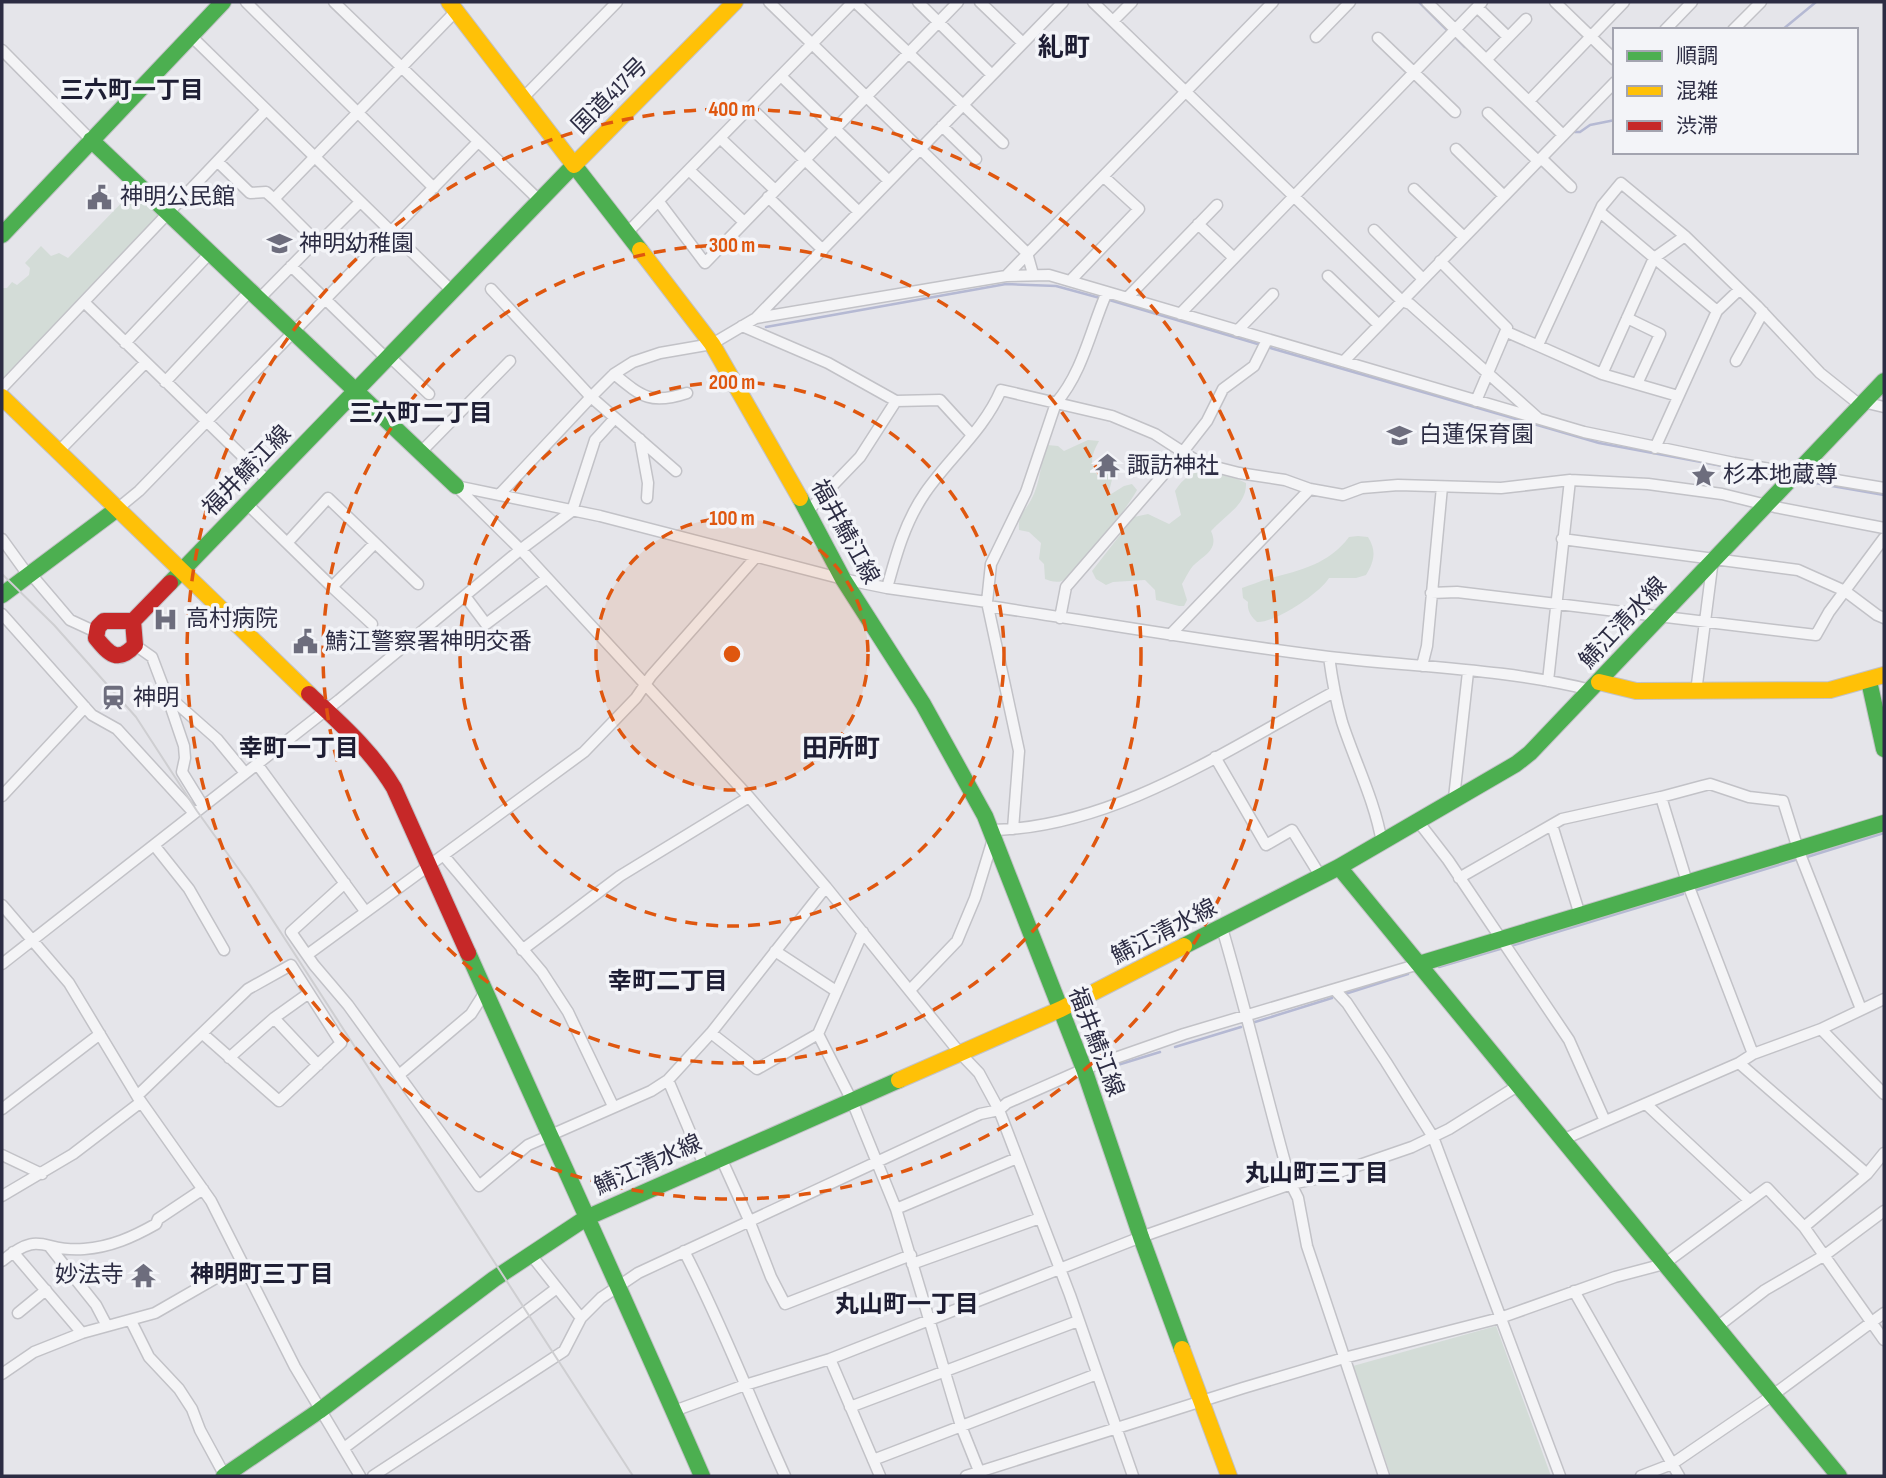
<svg xmlns="http://www.w3.org/2000/svg" width="1886" height="1478" viewBox="0 0 1886 1478" font-family="'Sofia Sans Condensed','Noto Sans JP',sans-serif">
	<style>
		.green { fill: #d3dcd7 }
		.lines { fill: none; stroke-linecap: round; stroke-linejoin: round }
		.stream { stroke: #b5b9d3; stroke-width: 2.5 }
		.street-casing { stroke: #c2c2c7; stroke-width: 13 }
		.fast-casing { stroke: #c2c2c7; stroke-width: 18 }
		.slow-casing { stroke: #c2c2c7; stroke-width: 18 }
		.jam-casing { stroke: #c2c2c7; stroke-width: 18 }
		.street { stroke: #f4f4f6; stroke-width: 10 }
		.fast { stroke: #4caf50; stroke-width: 16 }
		.slow { stroke: #ffc107; stroke-width: 16 }
		.jam { stroke: #c62828; stroke-width: 16 }
		.tram { stroke: #ceced1; stroke-width: 2 }
		.ring { fill: none; stroke: #df570f; stroke-width: 3.5; stroke-dasharray: 12 9 }
		.labels { text-anchor: middle; dominant-baseline: central; stroke-width: 7; stroke-linejoin: round; paint-order: stroke }
		.street-label { font-size: 23px; fill: #2c2c43; stroke: #f3f4f8 }
		.poi-label { font-size: 23px; fill: #2c2c43; stroke: #f3f4f8; text-anchor: start }
		.neighbourhood-label { font-size: 24px; font-weight: bold; fill: #1e1e34; stroke: #f3f4f8 }
		.quarter-label { font-size: 26px; font-weight: bold; fill: #1e1e34; stroke: #f3f4f8 }
		.centre { fill: #df570f; stroke: #f3f4f8; stroke-width: 3.5 }
		.ring-label { font-size: 21px; text-anchor: middle; font-weight: bold; fill: #df570f; stroke: #f3f4f8; stroke-width: 7; stroke-linejoin: round; paint-order: stroke }
	</style>
	<rect width="100%" height="100%" fill="#e5e5ea"/>
	<path class="green" d="M132,192L162,217L2,382V288H7L12,282L17,285L29,275L30,268L25,263L41,246L51,256L59,253L68,258Z
		M1088,440L1099,441C1092,454 1088,464 1099,477L1109,469L1114,471L1108,496L1124,486L1132,484L1137,490C1128,507 1078,575 1062,581C1056,583 1050,581 1045,579L1044,564L1039,559L1041,543L1029,532L1019,530C1018,513 1024,513 1031,500C1041,482 1040,463 1047,445L1058,446L1064,451Z
		M1207,470C1220,476 1233,476 1246,483C1247,505 1224,516 1211,531C1219,549 1206,554 1195,564C1189,569 1186,578 1182,584L1187,600L1184,606H1179L1156,600L1155,590L1145,580L1113,582L1106,585L1096,579L1092,571L1134,517L1148,514L1169,524L1181,515L1175,491C1183,478 1192,472 1207,470Z
		M1358,536L1368,537C1377,551 1374,562 1366,575L1356,578H1329C1319,594 1275,623 1257,622C1251,616 1247,611 1248,602L1243,598L1242,588C1251,585 1260,581 1268,579C1300,570 1328,565 1349,537Z
		M1496,1326L1551,1476H1391L1353,1366Z"/>
	<g class="lines">
		<path class="stream" d="M1419,2L1447,30
			M1782,30L1816,2
			M1455,37L1465,47
			M1575,132H1580L1590,125L1615,120
			M1106,299L1261,345
			M766,327L1006,284L1056,286L1100,298
			M1267,347L1599,443L1781,477
			M1803,481L1884,495
			M1807,857L1884,833
			M1697,890L1795,860
			M1514,945L1683,894
			M1439,967L1500,949
			M1345,994L1408,974
			M1255,1022L1332,998
			M1175,1047L1241,1027
			M1098,1071L1160,1052"/>
		<defs>
			<path id="street" d="M246,2L434,188
				M334,2L540,201
				M769,2L1027,253L1033,274
				M855,2L1003,143
				M918,2L992,75
				M980,2L1023,43
				M1093,2L1402,301L1410,304L1538,418
				M1427,2L1563,135
				M1555,2L1615,60
				M1477,7L1508,37
				M1113,21L1132,2
				M1665,30L1692,2
				M1733,30L1761,2
				M191,36L452,291
				M1316,37L1350,2
				M1378,38L1455,112
				M2,50L91,140
				M1487,59L1526,19
				M781,76L889,181
				M522,99L617,2
				M1529,101L1624,2
				M750,107L859,212
				M1488,113L1538,161
				M942,126L976,159
				M720,138L775,190
				M1456,149L1504,196
				M1541,158L1571,187
				M218,162L250,193L266,192L274,199
				M689,170L744,222
				M1414,189L1464,237
				M768,197L823,250
				M659,202L705,263L958,2
				M1600,212L1717,311
				M1198,224L1234,258
				M1374,230L1423,279
				M626,234L853,2
				M316,241L274,199L456,11
				M1440,261L1507,328L1476,401
				M291,266L387,359
				M1006,276L1273,2
				M1328,276L1379,325
				M1070,281L1139,209L1104,177
				M491,289L591,397L676,471
				M1127,298L1217,205
				M259,299L316,241L320,242L360,202
				M85,303L268,481
				M1180,314L1482,2
				M756,318L1063,2
				M1627,318L1660,334L1637,384
				M742,326L828,363L896,401L940,400L972,435
				M1237,331L1273,294
				M1507,332L1602,374L1678,396
				M125,343L211,252
				M1538,345L1602,206L1621,183L1685,236L1757,306L1820,373L1860,405
				M389,356L429,394
				M1344,361L1615,82
				M1736,361L1763,312
				M614,374C642,397 651,405 687,393
				M1602,374L1654,258L1685,236
				M165,382L250,291
				M2,388L266,110
				M1863,402L1884,407
				M640,439L648,483L647,498
				M1655,448L1717,311L1739,290
				M58,452L145,363
				M420,453L510,361
				M456,486L524,553L749,797L826,887L959,1052L979,1073L999,1110L1070,1295L1133,1476
				M456,486L600,516L843,579L887,588L987,602
				M499,495L591,397L614,374L633,362L660,353L712,344L756,318L1006,276L1049,275L1107,292L1584,432L1734,463L1884,488
				M247,504L287,543L328,498L418,584
				M117,509L139,491L477,143
				M808,511L860,457L896,401
				M2,539L28,575
				M1562,539L1798,570L1845,591L1877,615L1884,618
				M287,543L332,587L375,543
				M756,557L651,676L636,698L584,752L307,955L314,965L348,1005L479,1186L528,1145L651,1091L668,1080L711,1033L826,887
				M30,573L70,620L96,632
				M332,587L372,624
				M887,588C896,555 905,522 925,493C949,458 984,430 1001,390L1112,416L1155,434L1200,463L1239,473L1285,480L1310,489L1343,495L1362,488L1398,485L1501,488L1570,480L1648,484L1722,494L1775,507L1884,528
				M1431,593L1457,592L1816,635L1829,612L1884,538
				M465,596L486,624L547,578
				M988,606C1102,623 1215,643 1329,657C1415,667 1508,669 1591,690
				M2,614L92,715L117,729L194,813
				M1060,618L1066,587L1182,453L1207,421L1223,389L1254,366L1267,340
				M1170,635L1310,489
				M135,645L152,657L166,694L217,739L245,773
				M1329,657C1332,679 1336,701 1342,722C1355,762 1375,801 1382,843
				M1422,666L1427,646L1442,487
				M1548,681L1570,480
				M1696,692L1713,559
				M167,696L184,746L185,758L182,772L203,806
				M1215,757L1266,845L1292,830L1321,877
				M257,764L365,911
				M2,796L85,707
				M1661,797L1687,882L1753,1054
				M1454,798L1468,672
				M1417,820L1448,860L1569,1040L1605,1121
				M1552,825L1580,915
				M1013,829L1019,751L987,602L991,564L1026,492L1056,403C1083,372 1091,328 1107,292
				M991,830C1115,828 1229,748 1334,692
				M154,845L189,889L224,950
				M444,856L542,972L568,1012L613,1106
				M1459,878L1562,819L1661,797L1702,786L1710,784L1749,797L1783,801L1798,849L1861,1009
				M2,905L69,983L137,1096L211,1201L295,1367L360,1476
				M1222,928C1247,1013 1267,1099 1291,1184L1298,1198L1307,1246L1384,1476
				M522,950L620,876L749,797
				M775,951L836,991
				M307,955L291,932L345,883
				M2,964L339,700L520,550L572,511L595,440L615,418
				M910,990L957,941L975,898L994,836
				M1335,990L1347,1003L1386,1062L1433,1137L1560,1476
				M274,1018L318,1065
				M1821,1029L1884,1094
				M711,1033L757,1069L818,1034L863,932
				M818,1034L852,1101L896,1209L961,1426L981,1476
				M229,1058L274,1018L309,993
				M1739,1063L1867,1174
				M399,1075L471,1014L485,992
				M668,1080L704,1165
				M137,1096L248,989L291,965L341,1043L279,1101L203,1034
				M1646,1104L1749,1200
				M2,1109L100,1034
				M1562,1140L1739,1063L1753,1054L1821,1029L1884,999
				M2,1155L42,1174
				M721,1158L749,1220L771,1277L785,1304L911,1255
				M2,1196L73,1154L141,1102
				M896,1209L1017,1158
				M1804,1227L1867,1174L1884,1153
				M49,1246L96,1305L107,1326
				M684,1251C722,1324 751,1401 785,1476
				M13,1252L82,1333
				M531,1255L581,1318
				M2,1261C42,1228 42,1253 84,1249C111,1247 133,1237 156,1224L158,1219L203,1189
				M912,1264L1040,1218
				M1574,1291L1679,1476
				M18,1313L46,1290
				M131,1321L149,1357L179,1389L192,1409L200,1430L225,1476
				M1717,1327L1765,1290L1825,1255L1884,1211
				M830,1359L880,1476
				M2,1374L34,1352L82,1333L155,1313L242,1263
				M850,1407L1078,1321
				M674,1411L745,1385L830,1359L1141,1237L1291,1184L1325,1177L1412,1147L1449,1129L1519,1085
				M344,1448L557,1288
				M873,1460L1097,1374
				M373,1476L564,1351L581,1318L601,1298L638,1273L980,1114L999,1110L1007,1103L1084,1069L1184,1034L1419,964
				M966,1476L1243,1388L1344,1358L1500,1318L1615,1277L1664,1264L1767,1188L1804,1227L1884,1340
				M1641,1476L1672,1464L1773,1395L1884,1313"/>
			<path id="fast" d="M91,140L456,486
				M2,235L223,2
				M800,498L843,579L923,704L985,816L1084,1069L1141,1237L1182,1349
				M170,583L574,165L640,250
				M2,595L117,509
				M1869,681L1884,749
				M1339,867L1839,1476
				M1184,946L1339,867L1516,764L1530,753L1884,381
				M468,953C546,1128 626,1301 702,1476
				M1419,964L1884,823
				M224,1476L319,1411L494,1279L586,1218L899,1080"/>
			<path id="slow" d="M449,2L574,165L735,2
				M640,250L712,344L800,498
				M2,397L309,694
				M1599,682L1636,691L1830,690L1884,675
				M899,1080L1061,1009L1184,946
				M1182,1349L1229,1476"/>
			<path id="jam" d="M133,621L135,645C118,664 109,654 96,638L98,627L104,621H133L170,583
				M309,694C340,723 372,751 394,788L468,953"/>
		</defs>
		<use href="#street" class="street-casing"/>
		<use href="#fast" class="fast-casing"/>
		<use href="#slow" class="slow-casing"/>
		<use href="#jam" class="jam-casing"/>
		<use href="#street" class="street"/>
		<use href="#fast" class="fast"/>
		<use href="#slow" class="slow"/>
		<use href="#jam" class="jam"/>
		<path class="tram" d="M2,574L54,625L136,717L197,811L250,885L633,1476"/>
	</g>
	<circle cx="732" cy="654" r="136" fill="#df570f" fill-opacity=".12"/>
	<g class="ring">
		<circle cx="732" cy="654" r="136"/>
		<circle cx="732" cy="654" r="272"/>
		<circle cx="732" cy="654" r="409"/>
		<circle cx="732" cy="654" r="545"/>
	</g>
	<defs>
		<symbol id="civic-bare" viewBox="-9 -9 18 18"><path d="M-.6-6.5H3V-4.5H.6V-3L4-1V1h2V6H-6V1h2V-1L-.6-3ZM-1.2 2.5V6h2.4V2.5Z" fill="#6d6d7d" stroke="#f3f4f8" stroke-width="2.5" paint-order="stroke"/></symbol>
		<symbol id="school-bare" viewBox="-9 -9 18 18"><path d="M0-5L7-2L0 1L-7-2ZM-4 1L0 2.5L4 1V4Q0 6-4 4Z" fill="#6d6d7d" stroke="#f3f4f8" stroke-width="2.5" paint-order="stroke"/></symbol>
		<symbol id="temple-bare" viewBox="-9 -9 18 18"><path d="M0-6L5-2H3V0L6.5 2.5H4V6H1.5V3h-3V6H-4V2.5H-6.5L-3 0V-2H-5Z" fill="#6d6d7d" stroke="#f3f4f8" stroke-width="2.5" paint-order="stroke"/></symbol>
		<symbol id="sight-bare" viewBox="-9 -9 18 18"><path d="M0-6L1.8-2.2L6-1.7L2.9 1.2L3.7 5.4L0 3.3L-3.7 5.4L-2.9 1.2L-6-1.7L-1.8-2.2Z" fill="#6d6d7d" stroke="#f3f4f8" stroke-width="2.5" paint-order="stroke"/></symbol>
		<symbol id="hospital-bare" viewBox="-9 -9 18 18"><path d="M-5-5h3v3.5h4V-5h3V5h-3V1.5h-4V5h-3Z" fill="#6d6d7d" stroke="#f3f4f8" stroke-width="2.5" paint-order="stroke"/></symbol>
		<symbol id="station-bare" viewBox="-9 -9 18 18"><path d="M-3-6H3Q5-6 5-4V2Q5 4 3 4L4.5 6H3L1.5 4h-3L-3 6H-4.5L-3 4Q-5 4-5 2V-4Q-5-6-3-6ZM-3.5-4v3h7v-3ZM-3.5 1v1.5H-2V1ZM2 1v1.5H3.5V1Z" fill="#6d6d7d" stroke="#f3f4f8" stroke-width="2.5" paint-order="stroke"/></symbol>
	</defs>
	<g fill-rule="evenodd">
		<use href="#civic-bare" x="82" y="180" width="35" height="35"/>
		<use href="#school-bare" x="262" y="226" width="35" height="35"/>
		<use href="#school-bare" x="1382" y="418" width="35" height="35"/>
		<use href="#temple-bare" x="1090" y="448" width="35" height="35"/>
		<use href="#sight-bare" x="1686" y="458" width="35" height="35"/>
		<use href="#hospital-bare" x="148" y="602" width="35" height="35"/>
		<use href="#civic-bare" x="288" y="624" width="35" height="35"/>
		<use href="#station-bare" x="96" y="680" width="35" height="35"/>
		<use href="#temple-bare" x="126" y="1258" width="35" height="35"/>
	</g>
	<g class="labels">
		<g class="street-label">
			<text transform="translate(610 96) rotate(-45)">国道417号</text>
			<text transform="translate(247 471) rotate(-46)">福井鯖江線</text>
			<text transform="translate(845 532) rotate(61)">福井鯖江線</text>
			<text transform="translate(1623 623) rotate(-47)">鯖江清水線</text>
			<text transform="translate(1164 932) rotate(-27)">鯖江清水線</text>
			<text transform="translate(1096 1042) rotate(69)">福井鯖江線</text>
			<text transform="translate(648 1165) rotate(-24)">鯖江清水線</text>
		</g>
		<g class="poi-label">
			<text x="120" y="197">神明公民館</text>
			<text x="299" y="244">神明幼稚園</text>
			<text x="1419" y="435">白蓮保育園</text>
			<text x="1127" y="466">諏訪神社</text>
			<text x="1723" y="475">杉本地蔵尊</text>
			<text x="186" y="619">高村病院</text>
			<text x="325" y="642">鯖江警察署神明交番</text>
			<text x="133" y="698">神明</text>
			<text x="124" y="1275" text-anchor="end">妙法寺</text>
		</g>
		<g class="neighbourhood-label">
			<text x="132" y="90">三六町一丁目</text>
			<text x="421" y="413">三六町二丁目</text>
			<text x="299" y="748">幸町一丁目</text>
			<text x="668" y="981">幸町二丁目</text>
			<text x="1317" y="1173">丸山町三丁目</text>
			<text x="262" y="1274">神明町三丁目</text>
			<text x="907" y="1304">丸山町一丁目</text>
		</g>
		<g class="quarter-label">
			<text x="1064" y="48">糺町</text>
			<text x="841" y="749">田所町</text>
		</g>
	</g>
	<circle cx="732" cy="654" r="10" class="centre"/>
	<g class="ring-label">
		<text x="732" y="116">400 m</text>
		<text x="732" y="252">300 m</text>
		<text x="732" y="389">200 m</text>
		<text x="732" y="525">100 m</text>
	</g>
	<rect width="1886" height="1478" fill="none" stroke="#2c2c43" stroke-width="7"/>
	<rect x="1613" y="28" width="245" height="126" fill="#f3f4f8" stroke="#a3a4b0" stroke-width="2"/>
	<rect x="1627" y="51" width="35" height="10" fill="#4caf50" stroke="#a3a4b0" stroke-width="2"/>
	<text x="1676" y="63" font-size="21" fill="#2c2c43">順調</text>
	<rect x="1627" y="86" width="35" height="10" fill="#ffc107" stroke="#a3a4b0" stroke-width="2"/>
	<text x="1676" y="98" font-size="21" fill="#2c2c43">混雑</text>
	<rect x="1627" y="121" width="35" height="10" fill="#c62828" stroke="#a3a4b0" stroke-width="2"/>
	<text x="1676" y="133" font-size="21" fill="#2c2c43">渋滞</text>
</svg>
